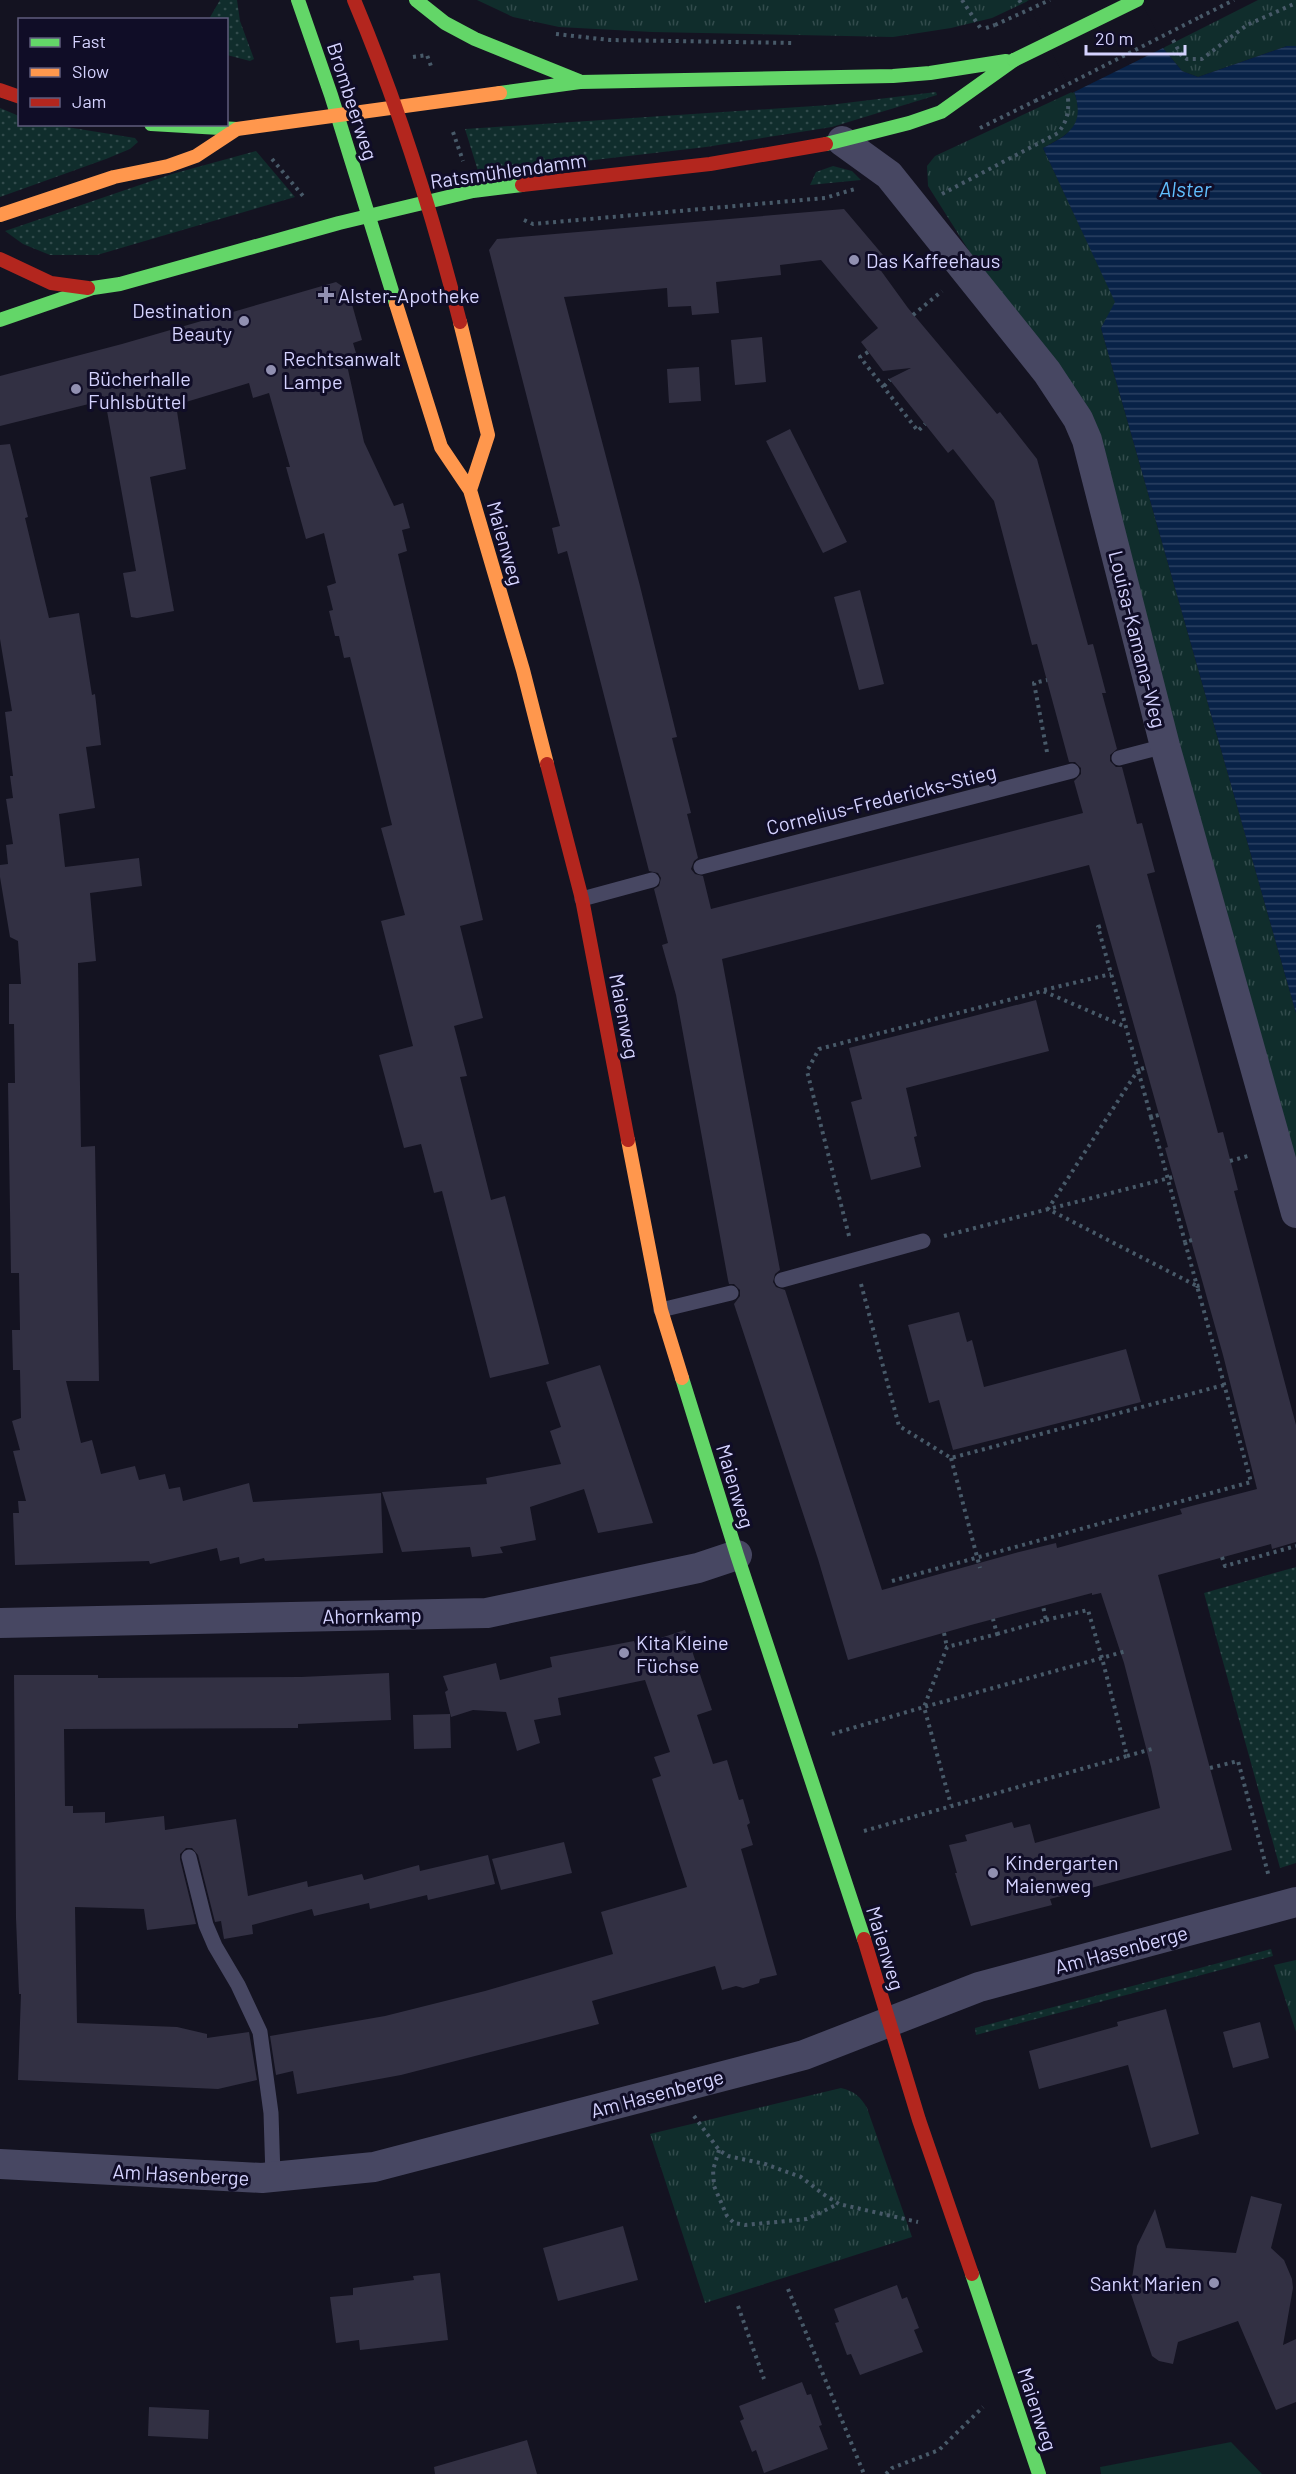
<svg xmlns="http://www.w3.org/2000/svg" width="1296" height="2474" viewBox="0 0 1296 2474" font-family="Barlow,sans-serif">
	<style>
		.grass { fill: url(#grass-dots) }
		.park { fill: url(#park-tufts) }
		.garden { fill: #102d2c }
		.water { fill: url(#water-rules) }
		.pier { fill: #141321 }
		.building { fill: #323043; fill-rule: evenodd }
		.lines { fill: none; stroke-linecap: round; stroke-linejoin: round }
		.path { stroke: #485a69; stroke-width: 4; stroke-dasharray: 3 4.5; stroke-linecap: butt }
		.lane { stroke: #474762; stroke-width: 15 }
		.street { stroke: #474762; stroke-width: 30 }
		.fast { stroke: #63d668; stroke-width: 14 }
		.slow { stroke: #ff974d; stroke-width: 14 }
		.jam { stroke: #b3261e; stroke-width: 14 }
		.path-bridge { stroke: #485a69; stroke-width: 4; stroke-dasharray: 3 4.5; stroke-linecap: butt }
		.fast-bridge { stroke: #63d668; stroke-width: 14 }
		.poi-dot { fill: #9190b1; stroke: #100d27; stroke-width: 2 }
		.labels { text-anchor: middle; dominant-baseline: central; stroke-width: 6; stroke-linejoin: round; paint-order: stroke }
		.street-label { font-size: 20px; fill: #d5d3ff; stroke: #100d27 }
		.poi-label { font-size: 20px; fill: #d5d3ff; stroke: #100d27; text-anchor: start }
		.water-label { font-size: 21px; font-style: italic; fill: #61bfff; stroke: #100d27 }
	</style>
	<defs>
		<pattern id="grass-dots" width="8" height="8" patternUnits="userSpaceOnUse" patternTransform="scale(1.5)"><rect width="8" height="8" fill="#102d2c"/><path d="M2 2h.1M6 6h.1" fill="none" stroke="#324b4c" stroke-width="1.8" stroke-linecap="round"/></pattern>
		<pattern id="park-tufts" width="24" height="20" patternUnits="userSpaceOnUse" patternTransform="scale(1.5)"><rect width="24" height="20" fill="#102d2c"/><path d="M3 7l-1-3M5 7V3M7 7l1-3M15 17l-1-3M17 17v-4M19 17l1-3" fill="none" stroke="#324b4c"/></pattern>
		<pattern id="water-rules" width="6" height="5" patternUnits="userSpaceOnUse" patternTransform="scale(1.5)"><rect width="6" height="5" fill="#082247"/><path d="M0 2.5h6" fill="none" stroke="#2b4163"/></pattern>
	</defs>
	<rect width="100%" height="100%" fill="#141321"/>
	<path class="grass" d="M220,0H237L240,21L254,59L250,61L227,55L226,20L209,19Z
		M936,92L937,95L832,127L706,147L499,171H478L465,129L829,105Z
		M0,108L19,116L20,124L54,125L135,138L138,142L130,149L106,159L0,197Z
		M256,151L295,197L97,255H50L23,244L5,231L172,174Z
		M833,166L852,171L861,180L810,185L816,172Z
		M1296,1567V1863L1280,1868L1204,1593Z
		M1271,1949L1273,1956L976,2035L975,2028Z"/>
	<path class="park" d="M477,0H1030L992,18L951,28L893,37L652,32L559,27L513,17Z
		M1258,0H1296V46H1287L1198,77L1182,71L1163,48Z
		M1074,91C1086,126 1070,133 1043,148L1116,303L1101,328L1296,1013V1173L1100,458L928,186L927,166L935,156Z
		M1296,1960V2032L1274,1965Z
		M841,2088C854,2091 860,2096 867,2108L912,2237L705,2303L650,2134Z"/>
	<path class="garden" d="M1231,2442L1262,2474H1101L1100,2467Z"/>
	<path class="water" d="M1137,0L1163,48L1182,71L1198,77L1287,46H1296V1013L1101,328L1115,302L1043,148C1071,134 1085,124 1074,91Z"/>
	<path class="pier" d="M1030,0H1140L1165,47L1072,93L1027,1Z"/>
	<path class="building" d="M844,209L888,261L879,268L908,308L997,414L1000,412L1037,459L1088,645L1093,644L1106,693H1102L1117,749L1110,755V761L1116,767H1122L1137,824L1142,823L1155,872L1147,874L1218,1133L1223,1132L1238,1190L1234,1191L1296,1425V1542L1272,1549L1271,1544L1158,1575L1232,1850L1050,1899L1052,1905L971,1926L955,1873H957L949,1845L967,1841L965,1835L1012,1822L1014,1828L1030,1824L1035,1843L1160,1808L1151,1767L1124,1663L1101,1593L1092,1595V1593L971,1625L848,1660L818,1559L734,1304L740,1296V1290L734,1284H729L728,1280L676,995L662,945L668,943L654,889L659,886L661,878L658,873L649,871L567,551L558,554L552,528L560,526L489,250L497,239ZM821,260L878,328L861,342L883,371L911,368L889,379L948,453L953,449L994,501L1032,645L1037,644L1069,762H1075L1081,768V774L1074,781L1083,813L711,909L703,876L695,874L691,869L694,861L698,858L687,814L691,813L672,738L677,737L640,586L564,297L667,288L668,307L691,306L692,315L719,313L716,282L781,275L780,265ZM1089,865L1156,1104L1168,1147L1165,1148L1223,1355L1257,1489L1180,1509L1182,1514L1057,1548L1056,1543L1019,1552L882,1590L785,1290L776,1287L773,1282L775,1274L780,1270L722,959Z
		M336,282L348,290L362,340L353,343L356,353L345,356L364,442L394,506L403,503L410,528L402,530L407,551L398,554L483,920L460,926L483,1018L454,1026L467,1076L460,1077L491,1200L505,1196L549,1364L490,1378L442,1191L434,1193L421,1144L404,1148L379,1055L413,1046L381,921L405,915L381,828L392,825L350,657L344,658L339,636H335L329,611L333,610L327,586L336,583L324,533L306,539L286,467H290L269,393L253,398L249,383L176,405L186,469L150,477L174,611L137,618L131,617L123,573L136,571L105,400L0,426V376L122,344Z
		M762,337L766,382L735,385L731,340Z
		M699,367L701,401L669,403L667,369Z
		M790,429L847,542L823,553L766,441Z
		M10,444L28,517L25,518L49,618L79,613L92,695L95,694L101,745L86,747L95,808L59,814L65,867L139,858L142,886L90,893L96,961L78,963L81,1147L95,1146L99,1381H66L81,1443L92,1440L101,1474L135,1466L139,1480L165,1474L169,1489L180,1487L183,1501L249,1483L253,1502L381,1493L383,1553L265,1561L264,1558L240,1564L239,1557L220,1561L217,1548L150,1564L149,1561L15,1565L13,1513H19L18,1501H26L13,1451L20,1450L12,1421L21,1418L20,1370H13L12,1330H20L19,1273H11L8,1083H15L14,1024H9V984H21L18,941L10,937L0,877V865L8,864L6,845L13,844L6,799L13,798L10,776H13L5,712L12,711L0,639V445Z
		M860,590L884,684L859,690L834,597Z
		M1036,1000L1049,1051L906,1088L917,1136L914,1137L921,1167L871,1180L851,1102L862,1099L849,1048Z
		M959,1312L967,1342L972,1340L984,1387L1126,1349L1141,1402L953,1450L939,1400L929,1403L908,1325Z
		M600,1365L653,1523L598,1533L584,1489L530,1507L536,1540L500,1547L503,1553L472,1557L470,1547L402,1552L382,1492L487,1484L486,1478L561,1464L550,1431L561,1427L546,1382Z
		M685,1630L712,1710L697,1715L713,1764L727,1760L739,1800L743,1799L750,1823L747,1825L753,1845L741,1849L777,1975L760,1979L759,1983L743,1988L736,1986L722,1990L715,1966L592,2001L599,2024L401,2075L297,2094L293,2071L276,2075L270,2036L385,2016L485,1991L613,1954L601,1912L687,1887L652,1779L661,1776L654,1757L670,1752L645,1680L558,1698L561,1715L534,1720L540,1743L517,1751L506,1712L473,1710L451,1717L445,1692L448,1690L443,1676L496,1663L500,1680L552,1667L550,1657L634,1641L636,1646Z
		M389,1673L391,1720L298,1724V1728L64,1729L65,1806H73V1813L105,1812V1823L164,1816L165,1830L236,1819L248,1896L307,1881L308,1887L362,1874L364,1880L419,1865L420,1871L488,1855L495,1884L428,1900L427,1895L370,1909L369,1903L314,1916L312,1909L252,1925L253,1934L224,1939L221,1921L215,1922L198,1855L192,1848H186L180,1854V1859L196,1924L147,1930L144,1909L75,1907L77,2023L177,2027L207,2034V2038L249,2032L257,2080L218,2089L18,2080L21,1994H19L16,1918L14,1675H98V1678L301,1677Z
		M450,1714L451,1748L414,1749L413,1715Z
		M564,1842L572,1873L501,1890L492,1859Z
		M1166,2009L1199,2134L1151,2148L1128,2065L1039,2089L1029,2051L1118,2026L1117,2022Z
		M1260,2022L1269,2058L1233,2068L1223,2032Z
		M1251,2196L1282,2204L1271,2248L1284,2260L1292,2279L1293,2288L1283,2345L1296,2339V2402L1276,2410L1238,2321L1178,2342L1173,2364L1159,2361L1152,2356L1130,2291L1137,2246L1155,2209L1166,2248L1236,2253Z
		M623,2226L638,2280L558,2301L543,2248Z
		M440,2273L448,2340L360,2350L359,2340L336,2343L330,2297L353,2295V2288L414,2280L413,2276Z
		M897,2285L902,2299L907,2297L919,2328L914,2330L923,2352L860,2375L851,2354L847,2355L835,2323L839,2322L834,2309Z
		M802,2382L807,2395L811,2394L822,2425L819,2426L828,2449L764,2473L756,2450L752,2452L740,2421L744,2419L739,2406Z
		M149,2407L209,2410L208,2439L148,2436Z
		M527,2440L537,2474H435L434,2467Z"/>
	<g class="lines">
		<path class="path" d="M962,0L981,29
			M1019,0L1021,3
			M1200,17L1234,0
			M986,28L995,25
			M556,34L610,40L795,43
			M1173,40L1181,55L1187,59H1202L1247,25L1296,3
			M413,57L427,55L432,69
			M980,128L1035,101
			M453,132L463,161
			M272,159L303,196
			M942,194L1058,133C1067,121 1069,113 1068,98
			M524,220L533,224L825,198L855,189
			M913,315L942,291
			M868,352L860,357L918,431L925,424
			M884,386L890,380
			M1047,752L1034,683L1047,680
			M1044,990L1111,974
			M1144,1068L1138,1070L1151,1117L1159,1115
			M1151,1117L1185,1242
			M1230,1161L1248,1156
			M849,1236L807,1071L819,1049L1043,991L1126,1027
			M944,1236L1173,1177
			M1192,1240L1185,1242L1197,1286L1202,1285
			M861,1284L899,1426L951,1458L1224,1385
			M951,1458L980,1568
			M1222,1557L1225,1566L1296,1546
			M892,1581L1251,1482L1197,1286L1048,1209L1138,1070L1098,927L1105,925
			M1046,1620L1088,1610L1102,1658L1126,1651
			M944,1633L947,1647
			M997,1634L1046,1620L1043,1606
			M832,1734L924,1707L947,1647L997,1634L993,1619
			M1127,1756L1152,1749
			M1210,1768L1238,1761L1269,1877
			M864,1831L1127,1756L1102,1658L924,1707L951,1805
			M694,2116L719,2150L728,2156L765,2164L801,2177L823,2194L839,2204L918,2222
			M719,2150L713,2170L714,2186L727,2216L734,2223L745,2225L807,2219L838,2204
			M788,2289L864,2474
			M738,2306L764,2379
			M886,2474L892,2468L939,2450L983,2407"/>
		<path class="lane" d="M1119,758L1165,746
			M701,867L1072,771
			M582,899L652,880
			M782,1280L923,1241
			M661,1310L731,1293
			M189,1857L206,1925L215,1946L238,1985L260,2032L271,2113L273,2177"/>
		<path class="street" d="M842,141L889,175L1047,372L1078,419L1087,440L1165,746L1296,1213
			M0,1623L487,1613L698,1568L737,1555
			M0,2164L262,2178L374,2167L804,2055L979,1987L1296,1902"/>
		<path class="fast" d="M298,0L331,95L396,304
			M416,0L445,23L475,39L579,81
			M500,93L580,82L893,76L930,73L1006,61
			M151,124L237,129
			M826,144L909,123L941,112L1014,60
			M0,320L93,288L120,284L339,223L473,191L522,185
			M682,1378L737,1555L864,1939
			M972,2274L1039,2474"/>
		<path class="slow" d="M0,215L114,177L168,166L196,156L237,129L500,93
			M396,304L441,447L470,490L523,670L547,764
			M460,322L488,435L470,490
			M628,1140L661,1310L682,1378"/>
		<path class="jam" d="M354,0C398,104 432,212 460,322
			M0,90L20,97
			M522,185L710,164L826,144
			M0,259L51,283L88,288
			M547,764L582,899L628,1140
			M864,1939L919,2120L972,2274"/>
		<path class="path-bridge" d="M995,25L1050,0
			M1035,101L1200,17"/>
		<path class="fast-bridge" d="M1014,60L1137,0"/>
	</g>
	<g class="poi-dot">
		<circle cx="854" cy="260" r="6"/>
		<path d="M323 286h6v6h6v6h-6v6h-6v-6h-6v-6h6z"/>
		<circle cx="244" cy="321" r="6"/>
		<circle cx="271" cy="370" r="6"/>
		<circle cx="76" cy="389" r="6"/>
		<circle cx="624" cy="1653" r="6"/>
		<circle cx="993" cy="1873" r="6"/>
		<circle cx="1214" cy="2283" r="6"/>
	</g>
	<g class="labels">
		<g class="street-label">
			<text transform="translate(353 101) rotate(72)">Brombeerweg</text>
			<text transform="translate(508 170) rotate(-8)">Ratsmühlendamm</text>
			<text transform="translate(506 543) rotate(74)">Maienweg</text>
			<text transform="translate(1138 639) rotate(76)">Louisa-Kamana-Weg</text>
			<text transform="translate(881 799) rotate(-14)">Cornelius-Fredericks-Stieg</text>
			<text transform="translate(625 1016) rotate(79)">Maienweg</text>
			<text transform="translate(736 1486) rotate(73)">Maienweg</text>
			<text transform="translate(372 1615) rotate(-1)">Ahornkamp</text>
			<text transform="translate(886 1948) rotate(73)">Maienweg</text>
			<text transform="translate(1121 1949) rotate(-15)">Am Hasenberge</text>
			<text transform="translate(657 2093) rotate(-15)">Am Hasenberge</text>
			<text transform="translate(181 2174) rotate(3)">Am Hasenberge</text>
			<text transform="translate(1038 2409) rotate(72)">Maienweg</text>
		</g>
		<g class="poi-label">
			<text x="866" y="260">Das Kaffeehaus</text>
			<text x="338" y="295">Alster-Apotheke</text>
			<text x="232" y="310" text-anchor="end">Destination<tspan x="232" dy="23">Beauty</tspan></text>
			<text x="283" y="358">Rechtsanwalt<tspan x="283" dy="23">Lampe</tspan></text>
			<text x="88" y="378">Bücherhalle<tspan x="88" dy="23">Fuhlsbüttel</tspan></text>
			<text x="636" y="1642">Kita Kleine<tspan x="636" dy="23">Füchse</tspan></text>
			<text x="1005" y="1862">Kindergarten<tspan x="1005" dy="23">Maienweg</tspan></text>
			<text x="1202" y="2283" text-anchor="end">Sankt Marien</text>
		</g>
		<g class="water-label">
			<text x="1185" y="188">Alster</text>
		</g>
	</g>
	<rect x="18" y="18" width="210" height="108" fill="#100d27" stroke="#5f5c7d" stroke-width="1.5"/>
	<rect x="30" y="38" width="30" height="9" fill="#63d668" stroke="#5f5c7d" stroke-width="1.5"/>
	<text x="72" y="48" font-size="18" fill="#d5d3ff">Fast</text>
	<rect x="30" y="68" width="30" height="9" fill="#ff974d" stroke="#5f5c7d" stroke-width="1.5"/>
	<text x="72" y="78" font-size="18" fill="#d5d3ff">Slow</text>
	<rect x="30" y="98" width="30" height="9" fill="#b3261e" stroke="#5f5c7d" stroke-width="1.5"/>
	<text x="72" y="108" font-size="18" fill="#d5d3ff">Jam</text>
	<path d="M1086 45v9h99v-9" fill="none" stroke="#d5d3ff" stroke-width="3"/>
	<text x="1095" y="45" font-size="18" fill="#d5d3ff" stroke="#100d27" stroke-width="4.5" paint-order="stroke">20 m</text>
</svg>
